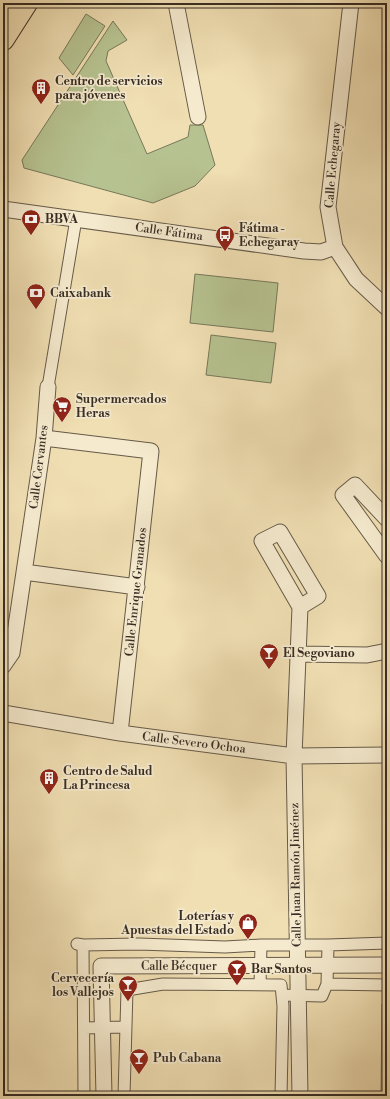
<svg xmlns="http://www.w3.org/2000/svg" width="390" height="1099" viewBox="0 0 390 1099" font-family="'Libre Bodoni',serif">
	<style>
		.green { fill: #b6c290; stroke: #77785a }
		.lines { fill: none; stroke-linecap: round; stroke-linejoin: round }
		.pedestrian-casing { stroke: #665a48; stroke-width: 13 }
		.minor-casing { stroke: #665a48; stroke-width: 17 }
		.primary-casing { stroke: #382d24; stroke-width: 24 }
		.pedestrian { stroke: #f5eace; stroke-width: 11 }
		.minor { stroke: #f5eace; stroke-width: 15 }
		.primary { stroke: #f0dfb3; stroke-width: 22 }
		.labels { text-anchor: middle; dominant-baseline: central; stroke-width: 3.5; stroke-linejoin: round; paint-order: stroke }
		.poi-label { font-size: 12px; font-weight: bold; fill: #382d24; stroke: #f5eace; text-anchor: start }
		.street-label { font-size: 12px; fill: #382d24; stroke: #f5eace }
	</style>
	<rect width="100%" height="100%" fill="#f0dfb3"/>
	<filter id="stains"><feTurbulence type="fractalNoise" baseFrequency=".005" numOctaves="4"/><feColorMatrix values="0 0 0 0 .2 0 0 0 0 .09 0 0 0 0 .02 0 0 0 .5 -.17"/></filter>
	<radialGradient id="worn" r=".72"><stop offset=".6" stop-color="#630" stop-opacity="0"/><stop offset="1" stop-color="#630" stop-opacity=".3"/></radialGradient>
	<path class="green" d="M86,14L105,26L73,75L59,58Z
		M113,21L127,40L108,51L106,61L147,154L188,137L190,125H203L215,165L195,186L153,203L24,168L22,160Z
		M195,274L278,283L273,332L190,323Z
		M211,335L276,343L271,383L206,375Z
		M387,1003V1096H381L382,1004Z"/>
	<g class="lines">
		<defs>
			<path id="pedestrian" d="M48,387L76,219
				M77,944L83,945L84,1096
				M83,945L139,944L225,947L261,945L260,985
				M261,945H328L327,984L322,996L282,995
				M328,945L387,943
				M327,984L387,985
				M84,1028L124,1027
				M124,1096L127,990L163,984L281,985L283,1006L281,1096"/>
			<path id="minor" d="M176,3L198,117
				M351,3L328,207L335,247L356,279L387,308
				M3,209L304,251L321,252L335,247
				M44,438L151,451L120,733
				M387,519L355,485L343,495L387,556
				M24,572L137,587
				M300,607L318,596L280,532L262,541L300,607L294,756L300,1096
				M298,654L367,655L387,651
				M3,666L12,653L44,438L48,387
				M3,713L120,733L294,756L387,755
				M104,1096L101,966L387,965"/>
			<path id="primary" d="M3,9L7,3
				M3,39L26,3"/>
		</defs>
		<use href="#pedestrian" class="pedestrian-casing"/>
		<use href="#minor" class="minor-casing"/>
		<use href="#primary" class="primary-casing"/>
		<use href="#pedestrian" class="pedestrian"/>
		<use href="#minor" class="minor"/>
		<use href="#primary" class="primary"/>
	</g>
	<defs>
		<symbol id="building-pin" viewBox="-11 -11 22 30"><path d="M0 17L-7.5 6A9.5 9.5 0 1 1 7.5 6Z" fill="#8f2418" stroke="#f5eace"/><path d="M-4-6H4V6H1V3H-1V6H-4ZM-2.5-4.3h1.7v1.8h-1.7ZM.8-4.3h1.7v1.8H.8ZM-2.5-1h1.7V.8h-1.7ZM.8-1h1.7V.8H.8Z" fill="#fff"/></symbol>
		<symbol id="bank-pin" viewBox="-11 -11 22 30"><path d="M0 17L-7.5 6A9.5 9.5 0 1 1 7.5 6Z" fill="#8f2418" stroke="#f5eace"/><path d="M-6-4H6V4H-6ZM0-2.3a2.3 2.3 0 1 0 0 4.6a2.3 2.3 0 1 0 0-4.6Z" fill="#fff"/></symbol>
		<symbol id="bus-pin" viewBox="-11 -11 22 30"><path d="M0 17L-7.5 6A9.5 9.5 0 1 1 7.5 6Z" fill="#8f2418" stroke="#f5eace"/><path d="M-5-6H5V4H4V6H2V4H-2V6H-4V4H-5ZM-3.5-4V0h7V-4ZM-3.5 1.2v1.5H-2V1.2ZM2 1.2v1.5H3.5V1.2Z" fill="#fff"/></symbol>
		<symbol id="supermarket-pin" viewBox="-11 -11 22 30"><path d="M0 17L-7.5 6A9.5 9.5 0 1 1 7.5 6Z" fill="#8f2418" stroke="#f5eace"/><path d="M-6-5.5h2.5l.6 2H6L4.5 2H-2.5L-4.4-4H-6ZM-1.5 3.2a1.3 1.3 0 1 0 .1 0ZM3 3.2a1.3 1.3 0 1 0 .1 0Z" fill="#fff"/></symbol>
		<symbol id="bar-pin" viewBox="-11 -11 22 30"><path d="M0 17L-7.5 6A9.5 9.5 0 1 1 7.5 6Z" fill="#8f2418" stroke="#f5eace"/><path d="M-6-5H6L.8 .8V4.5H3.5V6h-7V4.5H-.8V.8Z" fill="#fff"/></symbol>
		<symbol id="shop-pin" viewBox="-11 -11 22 30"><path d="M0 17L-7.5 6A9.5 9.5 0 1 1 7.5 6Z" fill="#8f2418" stroke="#f5eace"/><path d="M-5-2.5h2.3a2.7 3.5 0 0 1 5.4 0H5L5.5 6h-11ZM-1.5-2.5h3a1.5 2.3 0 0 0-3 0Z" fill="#fff"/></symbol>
	</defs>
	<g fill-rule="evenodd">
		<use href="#building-pin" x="30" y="77" width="22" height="30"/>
		<use href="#bank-pin" x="20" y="208" width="22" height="30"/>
		<use href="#bus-pin" x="214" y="224" width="22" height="30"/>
		<use href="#bank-pin" x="25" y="282" width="22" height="30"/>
		<use href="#supermarket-pin" x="51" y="395" width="22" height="30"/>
		<use href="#bar-pin" x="258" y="642" width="22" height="30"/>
		<use href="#building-pin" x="38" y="767" width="22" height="30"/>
		<use href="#shop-pin" x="237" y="912" width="22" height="30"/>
		<use href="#bar-pin" x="226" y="958" width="22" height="30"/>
		<use href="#bar-pin" x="117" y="974" width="22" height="30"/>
		<use href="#bar-pin" x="128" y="1047" width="22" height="30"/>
	</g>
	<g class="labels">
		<g class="poi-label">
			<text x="55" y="81">Centro de servicios<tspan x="55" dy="14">para jóvenes</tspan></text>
			<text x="45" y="219">BBVA</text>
			<text x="239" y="228">Fátima -<tspan x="239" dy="14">Echegaray</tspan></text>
			<text x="50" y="293">Caixabank</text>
			<text x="76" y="399">Supermercados<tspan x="76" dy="14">Heras</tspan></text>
			<text x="283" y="653">El Segoviano</text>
			<text x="63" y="771">Centro de Salud<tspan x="63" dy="14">La Princesa</tspan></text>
			<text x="234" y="916" text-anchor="end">Loterías y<tspan x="234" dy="14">Apuestas del Estado</tspan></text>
			<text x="251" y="969">Bar Santos</text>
			<text x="114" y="978" text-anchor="end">Cervecería<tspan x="114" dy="14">los Vallejos</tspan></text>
			<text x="153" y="1058">Pub Cabana</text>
		</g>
		<g class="street-label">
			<text transform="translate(333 165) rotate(-85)">Calle Echegaray</text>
			<text transform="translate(169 232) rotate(8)">Calle Fátima</text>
			<text transform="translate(39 467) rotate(-83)">Calle Cervantes</text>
			<text transform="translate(136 592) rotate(-84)">Calle Enrique Granados</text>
			<text transform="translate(194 743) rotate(7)">Calle Severo Ochoa</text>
			<text transform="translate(296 875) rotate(-91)">Calle Juan Ramón Jiménez</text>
			<text x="179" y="966">Calle Bécquer</text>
		</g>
	</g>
	<rect width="390" height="1099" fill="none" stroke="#f0dfb3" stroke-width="16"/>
	<rect x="4" y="4" width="382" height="1091" fill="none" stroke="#382d24" stroke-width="2"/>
	<rect x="8" y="8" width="374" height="1083" fill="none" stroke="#382d24"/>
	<rect width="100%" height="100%" filter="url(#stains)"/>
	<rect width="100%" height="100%" fill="url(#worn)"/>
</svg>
